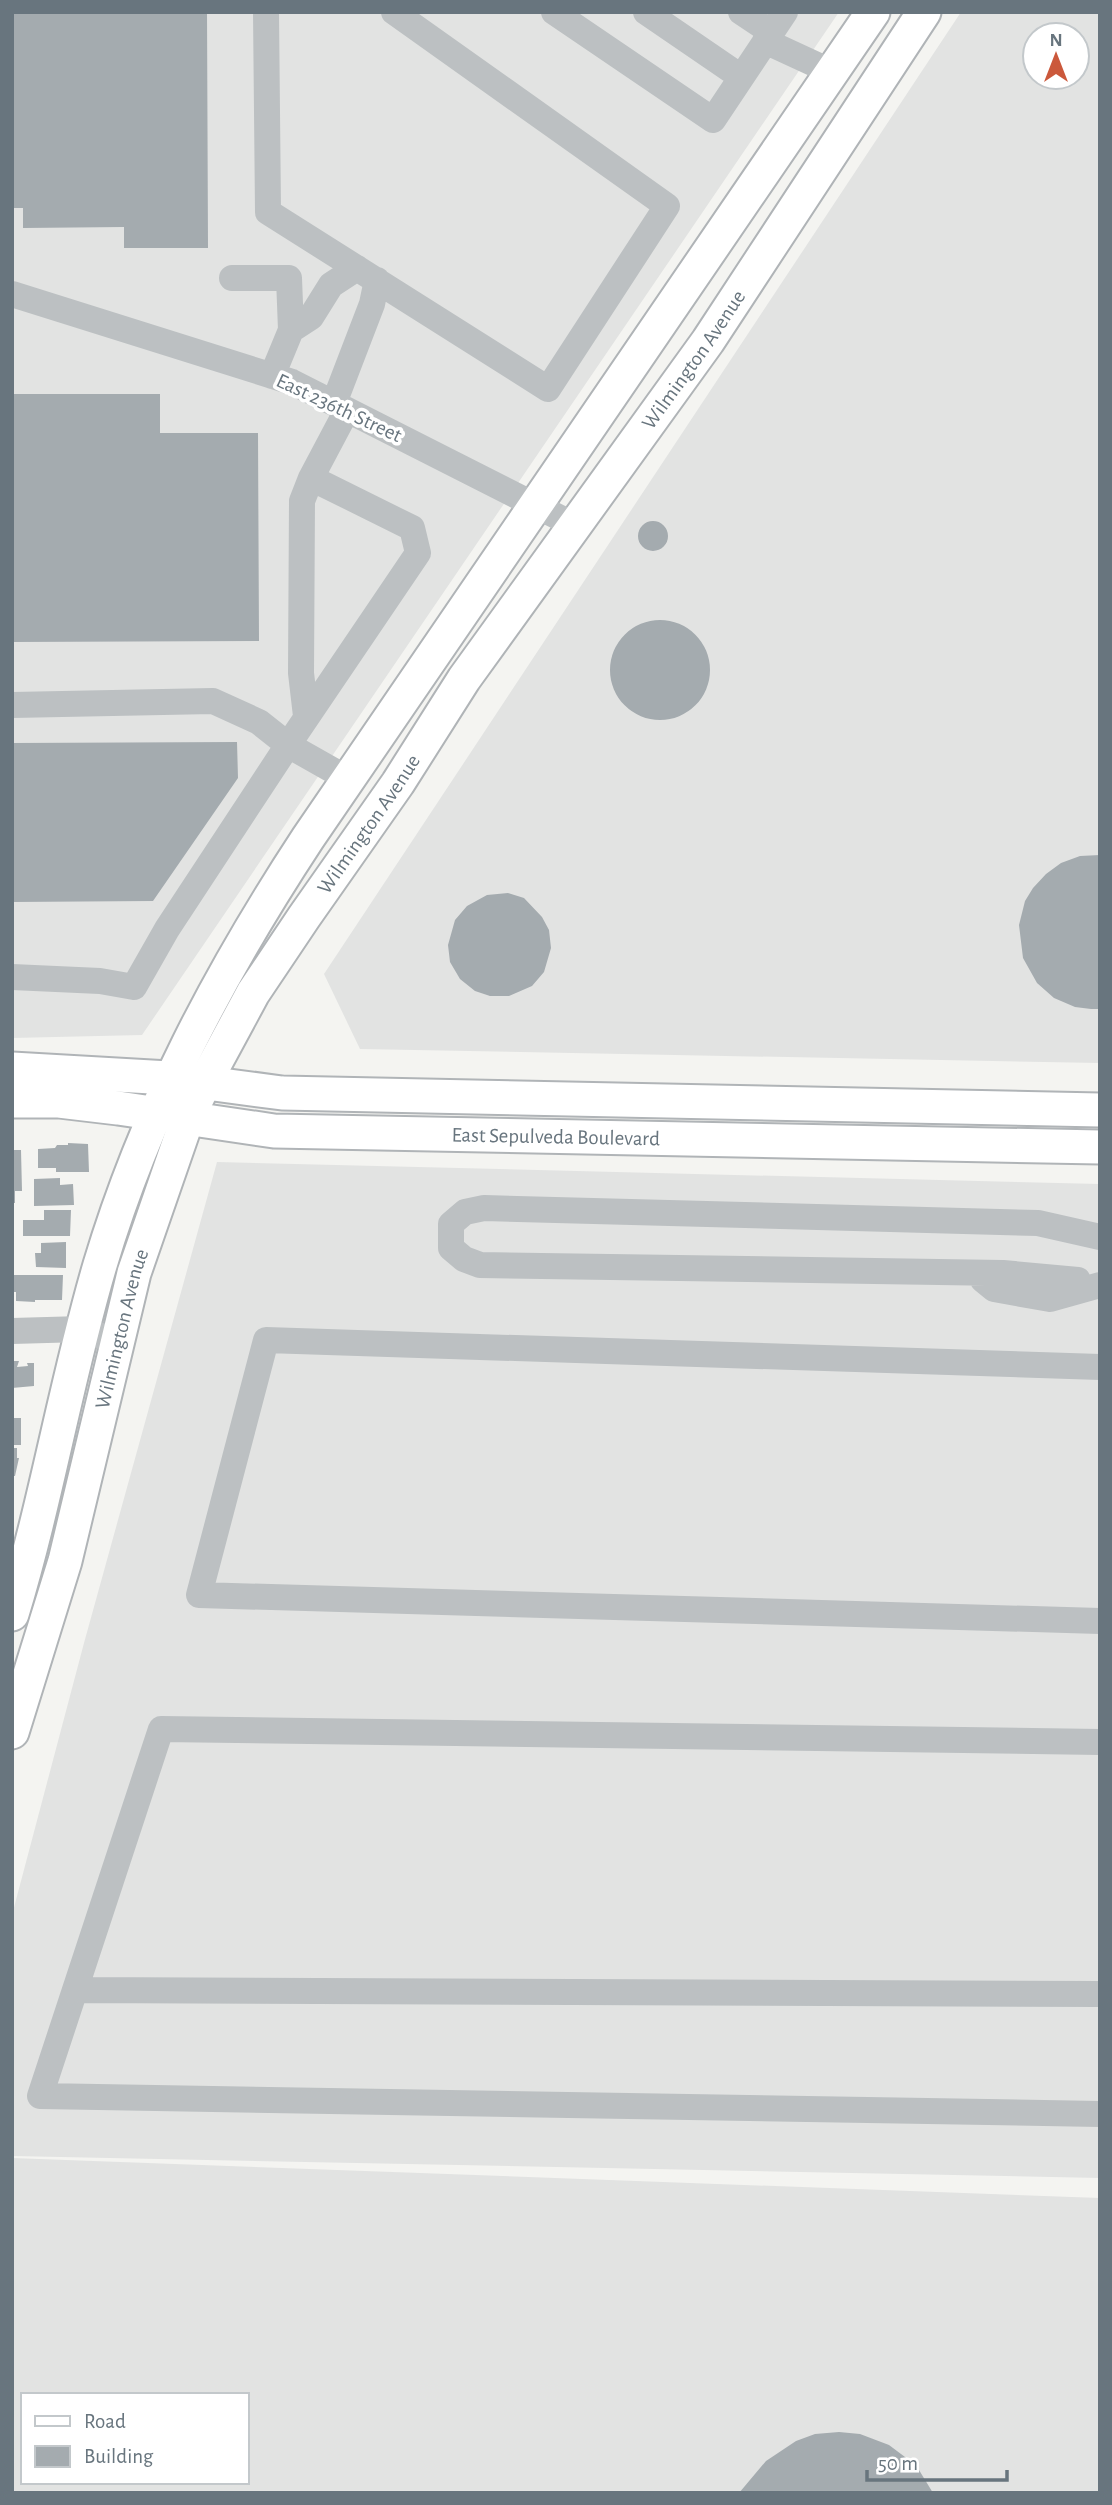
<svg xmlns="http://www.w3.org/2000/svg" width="1112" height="2505" viewBox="0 0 1112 2505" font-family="'Alegreya Sans',sans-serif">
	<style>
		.built { fill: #e2e3e2; fill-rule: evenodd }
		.building { fill: #a4abaf }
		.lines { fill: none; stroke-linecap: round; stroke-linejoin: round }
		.major-casing { stroke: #b0b4b7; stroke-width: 37 }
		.minor { stroke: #bcc0c2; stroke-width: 26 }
		.major { stroke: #fff; stroke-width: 33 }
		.labels { text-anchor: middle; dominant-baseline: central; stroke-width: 7; stroke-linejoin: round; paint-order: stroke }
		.street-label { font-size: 21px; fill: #68757e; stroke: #fff }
	</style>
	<rect width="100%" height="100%" fill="#f4f4f1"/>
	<path class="built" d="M12,12H839L142,1035L12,1038Z
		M961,12H1100V1063L360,1049L324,974ZM1035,35H1077V77H1035Z
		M217,1162L1100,1184V2178L12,2156V1915L84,1643Z
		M12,2158L1100,2198V2493H12ZM23,2395H247V2482H23Z"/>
	<path class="building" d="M12,12H207L208,248H124V227L23,228V208H12Z
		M12,394H160V433H258L259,641L12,642Z
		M638 536a15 15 0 1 1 30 0a15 15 0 1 1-30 0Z
		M610 670a50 50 0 1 1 100 0a50 50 0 1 1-100 0Z
		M237,742L238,778L153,901L12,902V743Z
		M1100,855V1009H1091L1075,1007L1054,998L1037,983L1023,958L1019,925L1025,901L1033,888L1046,874L1061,863L1080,856Z
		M508,893L524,898L542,917L549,930L551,948L544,972L532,986L509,996H490L475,991L460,979L450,962L448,945L455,920L467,906L487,895Z
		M68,1143L88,1144L89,1172H56V1168H38V1149L55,1148L57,1145H68Z
		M12,1150H21L22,1191H15V1203H12Z
		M60,1178V1185L73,1184L74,1205L34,1206V1179Z
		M44,1210H71L70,1236H23V1220H44Z
		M66,1242V1268L36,1267L35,1253H41V1243Z
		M12,1275H63L62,1300H35V1302L16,1301V1292H12Z
		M12,1361H19L17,1367L28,1366L27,1363H34V1386L12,1388Z
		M12,1418H21V1445H12Z
		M12,1448H17V1458H19L15,1476H12Z
		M839,2432L860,2434L889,2445L909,2460L919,2470L933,2493H739L766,2461L796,2441L815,2434Z"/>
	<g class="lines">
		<defs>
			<g id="major">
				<path d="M12,1069L169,1078L282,1093L1100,1110"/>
				<path id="s1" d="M12,1101H59L118,1108L274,1131L1100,1147"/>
				<path d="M12,1614C47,1499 66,1380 100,1265C146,1111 220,972 308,838L873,12"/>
				<path id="s2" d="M12,1732L65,1561L134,1273L188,1117L205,1082L253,993L304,917L398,783L464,679L708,341L924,12"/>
			</g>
		</defs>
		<use href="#major" class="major-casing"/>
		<path class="minor" d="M266,12L268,212L548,389L667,206L394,12
			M554,12L713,120L785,12
			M646,12L741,77
			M741,12L771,32
			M765,41L832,72
			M232,278H289L291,330L272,376
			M12,294L292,382L574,525
			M291,330L311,317L331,285L357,268
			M334,403L372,304L377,280
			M311,478L347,410
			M12,705L213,701L259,722L288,745L418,553L412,528L311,478L302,501L301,673L306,716
			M12,977L100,981L134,987L167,929L288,745L348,779
			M983,1280L994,1289L1050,1299L1100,1285
			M1078,1280L1003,1273L480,1265L464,1259L451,1248V1224L465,1212L484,1208L1038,1223L1100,1237
			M12,1331L82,1329L117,1342
			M1100,1367L266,1340L199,1595L1100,1621
			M1100,1742L161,1729L40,2096L1100,2114
			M75,1990L1100,1994"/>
		<use href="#major" class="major"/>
	</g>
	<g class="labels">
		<g class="street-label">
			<text stroke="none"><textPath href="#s2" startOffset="1552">Wilmington Avenue</textPath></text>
			<text transform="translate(339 408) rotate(25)">East 236th Street</text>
			<text stroke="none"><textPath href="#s2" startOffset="985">Wilmington Avenue</textPath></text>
			<text stroke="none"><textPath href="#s1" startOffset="546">East Sepulveda Boulevard</textPath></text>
			<text stroke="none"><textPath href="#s2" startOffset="418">Wilmington Avenue</textPath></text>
		</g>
	</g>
	<rect width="1112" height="2505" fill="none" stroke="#68757e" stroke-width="28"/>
	<rect x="21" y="2393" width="228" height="91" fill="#ffffff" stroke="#c3c8cb" stroke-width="2"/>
	<rect x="35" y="2416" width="35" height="10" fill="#ffffff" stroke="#c3c8cb" stroke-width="2"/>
	<text x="84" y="2428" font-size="21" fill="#68757e">Road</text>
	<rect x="35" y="2446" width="35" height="21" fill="#a4abaf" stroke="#c3c8cb" stroke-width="2"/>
	<text x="84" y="2463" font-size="21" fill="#68757e">Building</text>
	<g transform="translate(1056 56)"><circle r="33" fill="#ffffff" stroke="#c3c8cb" stroke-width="2"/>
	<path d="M0-5L12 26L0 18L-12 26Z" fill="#cb583b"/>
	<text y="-10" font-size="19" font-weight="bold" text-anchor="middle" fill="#68757e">N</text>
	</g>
	<path d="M867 2470v10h140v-10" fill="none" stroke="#68757e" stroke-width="3.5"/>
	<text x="878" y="2470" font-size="21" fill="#68757e" stroke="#ffffff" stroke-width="5" paint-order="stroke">50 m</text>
</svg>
